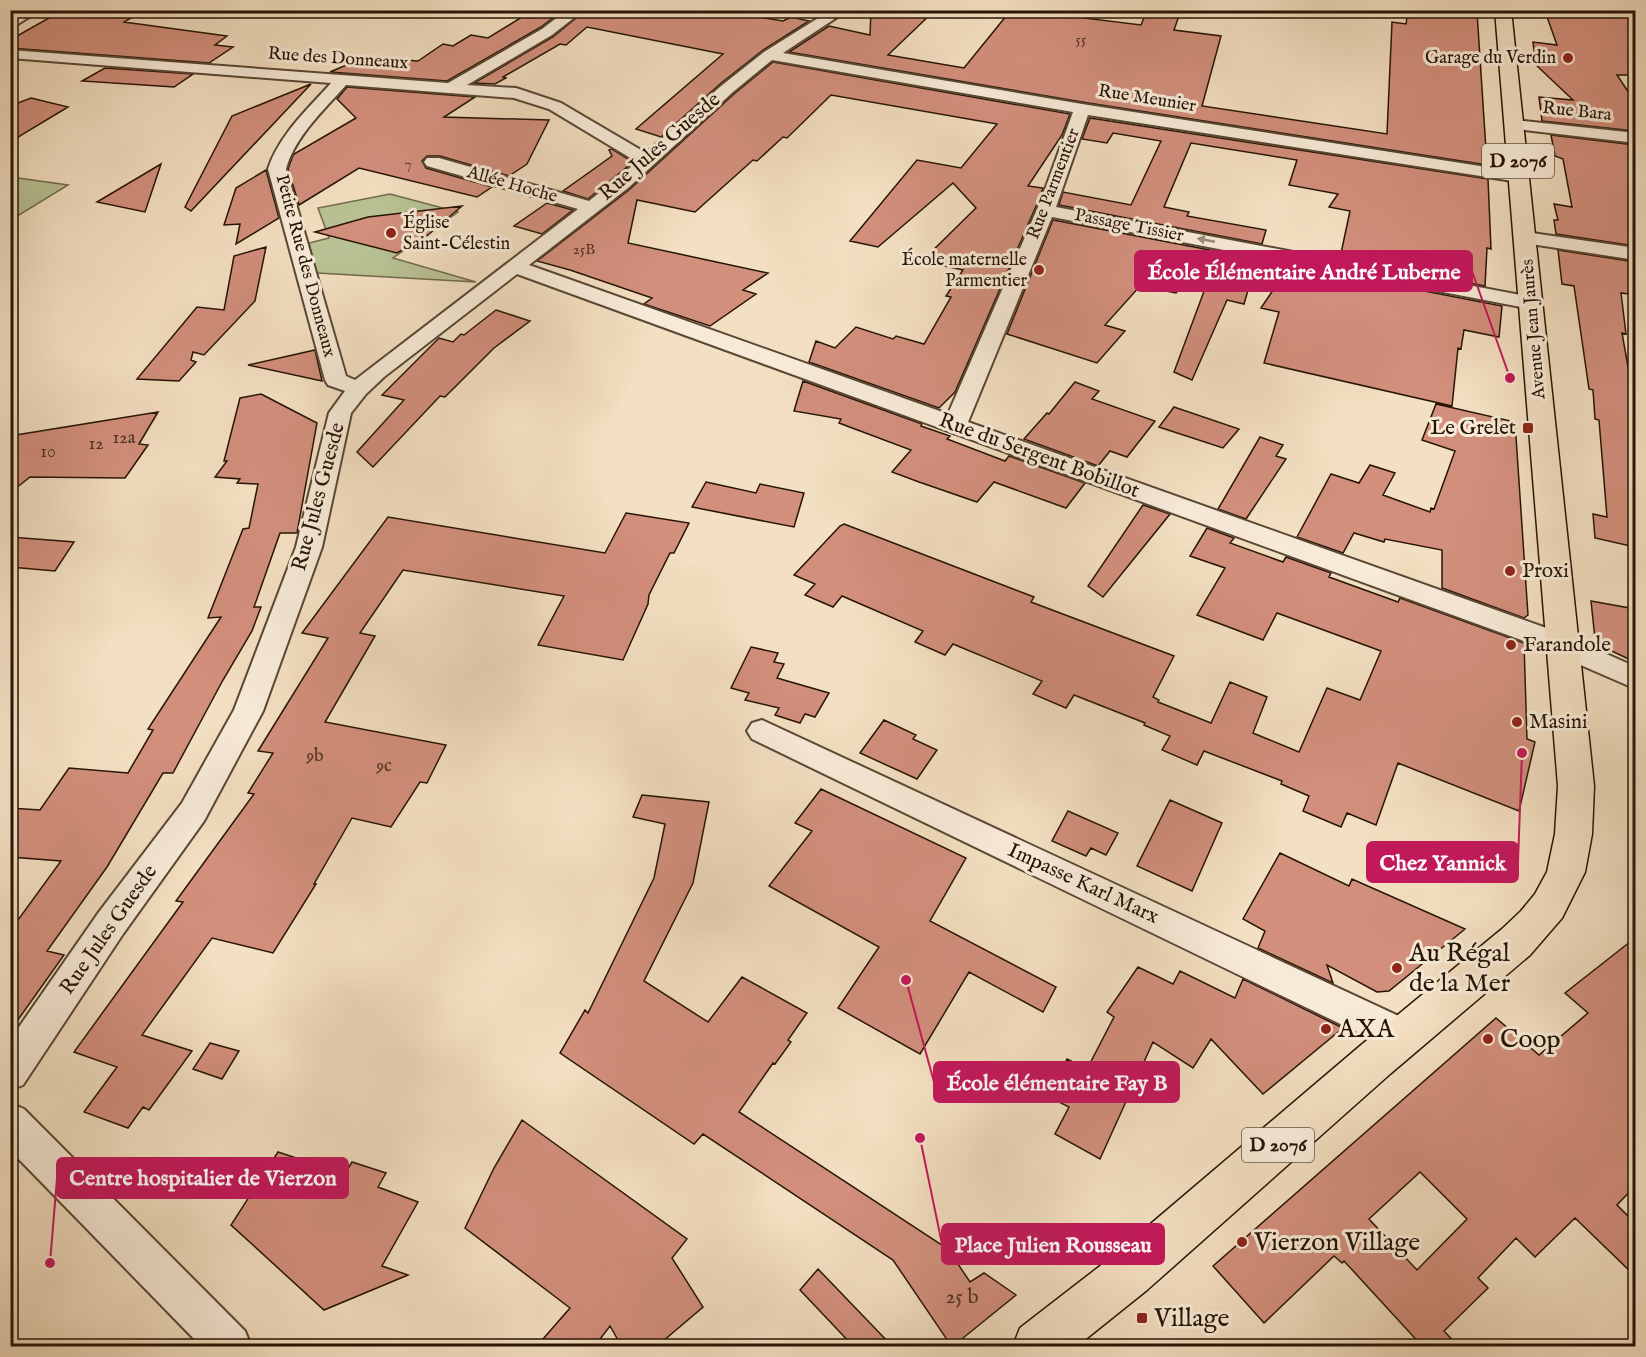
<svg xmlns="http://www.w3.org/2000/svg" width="1646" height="1357" viewBox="0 0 1646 1357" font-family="'IM FELL English',serif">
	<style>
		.green { fill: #b9c294; stroke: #706b4c; stroke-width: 1.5 }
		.building { fill: #d28f7c; stroke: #261405; stroke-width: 1.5; fill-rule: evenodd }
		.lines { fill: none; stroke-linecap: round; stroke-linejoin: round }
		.street-casing { stroke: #594734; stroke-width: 4 }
		.primary-casing { stroke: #261405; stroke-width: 3 }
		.street { fill: #f7ead7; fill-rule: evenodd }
		.primary { fill: #f3dfc1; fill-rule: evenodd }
		.oneway { fill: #998a78 }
		.poi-dot { fill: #8f2418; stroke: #f7ead7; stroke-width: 2 }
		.labels { text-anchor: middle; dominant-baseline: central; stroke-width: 6; stroke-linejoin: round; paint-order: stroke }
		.far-number-label { font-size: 15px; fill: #513323 }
		.far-poi-label { font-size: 18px; fill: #261405; stroke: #f7ead7; text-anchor: end }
		.far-street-label { font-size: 18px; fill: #261405; stroke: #f7ead7 }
		.number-label { font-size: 18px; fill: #513323 }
		.shield { fill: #f7ead7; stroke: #655444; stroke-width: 1.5 }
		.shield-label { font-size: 20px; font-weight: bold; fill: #261405 }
		.street-label { font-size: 21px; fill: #261405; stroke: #f7ead7 }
		.poi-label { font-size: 21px; fill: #261405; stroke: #f7ead7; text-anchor: start }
		.near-number-label { font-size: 21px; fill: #513323 }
		.near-poi-label { font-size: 26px; fill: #261405; stroke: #f7ead7; text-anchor: start }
		.leader { fill: none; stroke: #c2185b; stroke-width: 2 }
		.callout-dot { fill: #c2185b; stroke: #f7ead7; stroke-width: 2 }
		.callout { fill: #c2185b; stroke: #c2185b; stroke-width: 2 }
		.callout-label { font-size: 22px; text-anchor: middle; font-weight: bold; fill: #fff }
	</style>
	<rect width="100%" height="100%" fill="#f3dfc1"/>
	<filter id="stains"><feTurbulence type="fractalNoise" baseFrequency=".00333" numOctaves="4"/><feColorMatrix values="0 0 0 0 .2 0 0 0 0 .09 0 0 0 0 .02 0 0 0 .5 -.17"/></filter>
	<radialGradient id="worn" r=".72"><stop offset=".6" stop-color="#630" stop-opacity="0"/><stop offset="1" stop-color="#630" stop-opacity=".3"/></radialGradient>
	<path class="green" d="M11,177L68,185L11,220Z
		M390,194L458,212L393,258L476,282L317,273L309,243L329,238L318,208Z"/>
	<path class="building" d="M63,10H145L124,22L227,36L215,45L233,47L209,63L10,48V40Z
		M543,10L562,11L541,27L447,81L330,72L365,57L418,61L443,44L453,46L471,35L488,38L522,17L532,18Z
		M586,10H715L783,21L791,17L809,21L763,50L720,84L661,137L636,129L723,54L587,27L566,45L560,44L503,77L506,78L495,84L474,83L553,37Z
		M871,10H935L888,55L964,68L1011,10H1089L1084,18L1141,25L1147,10H1181L1174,30L1221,36L1202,106L1387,134L1392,22L1406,24L1408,11L1445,16L1446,10L1477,12L1487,165L1082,102L789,52L829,26L870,35Z
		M1545,11L1635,13V75H1617L1635,102V131L1542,121L1539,97L1573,100L1536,65L1533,42L1557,45Z
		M773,62L1070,114L1062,135L1028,186L1043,188L1040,197L955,392L939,408L809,362L816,341L835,348L856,327L893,339L896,336L924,344L951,297L946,296L963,270L922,261L976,208L953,183L878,247L850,241L917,160L961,168L997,124L831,95L787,138L783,137L757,161L753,160L695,212L637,200L628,243L768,273L743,290L756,294L710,326L644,304L652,298L570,270L537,261L629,190L734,94Z
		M105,68L193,74L174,87L82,81Z
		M311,84L191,211L185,207L232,116Z
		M347,87L475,97L444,117L549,120L527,164L509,176L440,156H427L422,161L426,168L492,187L477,197L359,168L299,205L288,169L292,158L294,154L356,118L337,99Z
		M31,98L68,107L10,142V106Z
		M1090,118L1488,179L1491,249L1487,248L1485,286L1340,258L1350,211L1329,207L1338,194L1289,185L1297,160L1191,143L1164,207L1189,212L1187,216L1266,230L1262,244L1059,205L1063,192L1131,205L1161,141L1113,133L1107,143L1082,139Z
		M1551,135L1635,145V246L1556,234L1554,220H1558L1554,204L1572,207L1563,159L1555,156Z
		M612,149L633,162L588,199L563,191L612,156L609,150Z
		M161,164L145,212L97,202Z
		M266,170L279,218L236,244L240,224L224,225L236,188Z
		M547,203L573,210L542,234L514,226Z
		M462,206L428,235L397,253L315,232L368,217Z
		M1053,220L1215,251L1176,293L1140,286L1105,325L1125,331L1097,363L1007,334Z
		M266,247L255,301L204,355L193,352L191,360L196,362L179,381L137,379L197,307L224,310L234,256Z
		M1558,250L1635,262V295L1621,293L1626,334L1622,333L1635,406V547L1595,538L1593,514L1607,517L1599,420L1595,419L1593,390L1589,389L1574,286L1562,284Z
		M1219,251L1257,259L1244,304L1227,300L1192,380L1174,372Z
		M1290,265L1502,306L1499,337L1464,330L1461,349L1458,348L1452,406L1264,363L1279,312L1261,308Z
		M496,310L530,321L494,348L445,397L440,396L373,467L357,452L404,400L382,395L439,338L453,342L461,334L464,335Z
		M315,350L322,381L248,365Z
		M803,381L922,424L921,426L950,436L947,439L1005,461L1009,456L1085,483L1066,508L994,482L977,502L919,482L892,472L911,450L839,423L841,419L794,411Z
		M1075,382L1099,391L1092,399L1155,421L1127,457L1110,451L1098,466L1024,439L1047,413L1049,414Z
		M261,394L317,423L297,533H280L254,607H261L252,631L223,680L173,773H163L107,867L47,951L64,955L10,1031V931L61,861L10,857V808L40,810L69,768L128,773L153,730L148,729L221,617L208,618L243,529L249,528L258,484L237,483L240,479L215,477L227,461H224L240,398Z
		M1436,404L1515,422L1528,615L1524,618L1442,588V550L1385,539L1384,542L1354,533L1343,553L1297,537L1331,474L1359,483L1370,465L1395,473L1383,495L1430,512L1431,508L1434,509L1455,451L1422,440Z
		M1174,407L1239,429L1223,448L1159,427Z
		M158,412L139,444L148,445L125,478L30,477L10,493V436Z
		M1260,437L1283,445L1276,456L1286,459L1246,519L1218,509Z
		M706,482L756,493L760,484L804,493L794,527L692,507Z
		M1143,505L1170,514L1103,597L1088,586Z
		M626,513L689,523L674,553H670L649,595L648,604L623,660L538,645L564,596L403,570L360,633L375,636L325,722L446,745L427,783L420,782L391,827L352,818L314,884H316L273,953L212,938L142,1035L192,1051L149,1110L143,1107L128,1128L84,1112L117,1067L74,1052L183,902L176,901L254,794L248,793L273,753L258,751L328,638L302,633L388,517L605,553Z
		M844,524L1034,597L1031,602L1174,656L1153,697L1159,700L1158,702L1211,723L1230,682L1267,697L1253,733L1299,752L1327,688L1360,700L1381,651L1277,613L1263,640L1197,615L1225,568L1190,556L1207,528L1234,538L1230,543L1283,562L1286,557L1331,573L1329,577L1398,602L1400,598L1524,643L1527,739L1535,742L1519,811L1398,763L1376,825L1347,813L1341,827L1303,811L1309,796L1281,784L1282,781L1204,751L1197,765L1162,750L1170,736L1144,725L1145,723L1074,695L1066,708L1033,694L1042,681L953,644L945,655L915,642L923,631L842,596L833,607L805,595L815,584L794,575L840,526Z
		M10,537L74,542L55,571L10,567Z
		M1591,601L1635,609V662L1603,647L1595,639Z
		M751,647L778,653L774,662L784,664L777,678L829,693L815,717L805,714L800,723L775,715L779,708L745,700L749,693L731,688Z
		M884,720L916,735L913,739L937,750L917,779L860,753Z
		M821,789L966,858L930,921L1056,987L1043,1012L969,972L920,1054L838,1008L879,947L769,886L812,831L795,823Z
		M642,795L709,802L693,883L644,981L708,1022L742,977L807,1013L788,1040L791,1042L775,1064L773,1063L739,1112L948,1249L970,1282L984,1273L1016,1295L952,1347L893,1260L703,1134L694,1144L560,1053L585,1010L588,1013L654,878L665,824L633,817Z
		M1170,800L1222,823L1192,891L1137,866Z
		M1068,811L1118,833L1106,855L1091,848L1086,856L1052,841Z
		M1280,853L1349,886L1352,879L1465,929L1389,991L1377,992L1327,965L1333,983L1258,948L1265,931L1243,919Z
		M1635,938V1186L1617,1205L1635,1223V1276L1575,1218L1535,1257L1516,1238L1478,1278L1488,1288L1444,1331L1459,1347H1423L1344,1261L1342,1263L1334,1256L1264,1323L1213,1266L1496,1018L1539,1055L1588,1013L1565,993ZM1420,1172L1467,1219L1417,1270L1369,1219Z
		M1138,967L1173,984L1180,971L1235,998L1243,979L1343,1028L1263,1094L1211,1039L1193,1068L1153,1042L1100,1159L1055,1134L1069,1107L1049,1097L1067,1059L1087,1069L1114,1017L1107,1012Z
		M210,1043L239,1051L222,1079L193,1069Z
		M522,1120L687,1239L672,1258L703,1307L656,1347H622L610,1326L594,1347H536L570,1308L465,1228L494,1168Z
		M278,1152L345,1174L352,1162L386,1173L378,1187L418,1202L382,1266L408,1275L324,1310L231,1225Z
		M818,1269L893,1347H854L800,1290Z"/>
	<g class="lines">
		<defs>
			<path id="street" d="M23,10H40L10,29V18Z
				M567,10H584L552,35L467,85L516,88L561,103L646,153L721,86L764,52L831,10H848L783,53L1082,104L1525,173L1528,177L1525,181L1519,182L1088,115L1056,207L1531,297L1538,299L1541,303L1538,307L1531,309L1052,217L968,422L1552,630L1636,667V689L1532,644L517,274L384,377L366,394L351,413L322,547L263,711L204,821L123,934L23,1085L10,1090V1040L99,912L182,803L234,710L296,547L329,413L345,391L328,385L325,380L268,169C279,135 308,109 331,83L10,58V50L448,83L542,29ZM772,60L1073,112L1042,198L948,414L529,265L628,188L733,92ZM346,85L514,98L549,109L637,162L589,201L439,158H427L424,162L427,166L578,209L355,380L346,376L286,169C295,136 324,110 346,85Z
				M1514,120L1636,133V143L1508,128L1506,125L1508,122Z
				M1525,232L1636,248V260L1518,242L1516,238L1518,234Z
				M762,720L1418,1025L1423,1037L1418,1049L1405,1054L1392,1049L752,739L747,731L752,723Z
				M10,1103L24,1109L245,1331L251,1346H201L10,1150Z"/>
			<path id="primary" d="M1495,10H1511L1594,786L1592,834L1585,872L1562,918L1530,955L1390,1074L1147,1290L1077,1346H1013L1020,1328L1113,1256L1360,1046L1502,929L1521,911L1535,894L1547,872L1555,834L1558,786Z"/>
		</defs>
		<use href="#street" class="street-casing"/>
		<use href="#primary" class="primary-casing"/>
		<use href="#street" class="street"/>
		<use href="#primary" class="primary"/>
	</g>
	<defs><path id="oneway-solid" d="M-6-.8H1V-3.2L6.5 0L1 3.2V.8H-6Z" transform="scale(1.5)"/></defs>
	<use class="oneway" href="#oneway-solid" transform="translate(1206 240) rotate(-169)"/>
	<g class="poi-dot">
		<circle cx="1568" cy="58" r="6"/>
		<circle cx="391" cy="233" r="6"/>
		<circle cx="1039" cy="270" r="6"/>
		<rect x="1522" y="422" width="12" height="12" rx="3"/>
		<circle cx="1510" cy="571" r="6"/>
		<circle cx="1511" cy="645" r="6"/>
		<circle cx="1517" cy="722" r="6"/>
		<circle cx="1397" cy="968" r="6"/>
		<circle cx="1326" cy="1029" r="6"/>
		<circle cx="1488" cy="1039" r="6"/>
		<circle cx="1242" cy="1242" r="6"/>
		<rect x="1136" y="1312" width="12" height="12" rx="3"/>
	</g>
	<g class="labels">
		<g class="far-number-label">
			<text x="1081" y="39">55</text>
			<text x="408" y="163">7</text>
			<text x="584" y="249">25B</text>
		</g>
		<g class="far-poi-label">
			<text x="1556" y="58">Garage du Verdin</text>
			<text x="403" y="223" text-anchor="start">Église<tspan x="403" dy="21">Saint-Célestin</tspan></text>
			<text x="1027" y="260">École maternelle<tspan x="1027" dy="21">Parmentier</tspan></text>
		</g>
		<g class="far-street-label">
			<text transform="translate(338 59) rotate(4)">Rue des Donneaux</text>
			<text transform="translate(1147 99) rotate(9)">Rue Meunier</text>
			<text transform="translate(1577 112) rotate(6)">Rue Bara</text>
			<text transform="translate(1054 184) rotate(-69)">Rue Parmentier</text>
			<text transform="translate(512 185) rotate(16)">Allée Hoche</text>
			<text transform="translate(1129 226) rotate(11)">Passage Tissier</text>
			<text transform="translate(305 266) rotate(75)">Petite Rue des Donneaux</text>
			<text transform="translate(1534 329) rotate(-95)">Avenue Jean Jaurès</text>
		</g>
		<g class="number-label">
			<text x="124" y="438">12a</text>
			<text x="96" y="444">12</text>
			<text x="48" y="452">10</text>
			<text x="315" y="756">9b</text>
			<text x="384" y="766">9c</text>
		</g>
		<g class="shield">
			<rect x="1482" y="144" width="72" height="34" rx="4.5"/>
			<rect x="1242" y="1128" width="72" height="34" rx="4.5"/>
		</g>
		<g class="shield-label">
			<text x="1518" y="161">D 2076</text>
			<text x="1278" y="1145">D 2076</text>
		</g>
		<g class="street-label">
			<text transform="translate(660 147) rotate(-41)">Rue Jules Guesde</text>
			<text transform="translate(1039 456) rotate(20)">Rue du Sergent Bobillot</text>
			<text transform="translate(319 497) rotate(-75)">Rue Jules Guesde</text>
			<text transform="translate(1083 884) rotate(25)">Impasse Karl Marx</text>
			<text transform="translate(109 930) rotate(-55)">Rue Jules Guesde</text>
		</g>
		<g class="poi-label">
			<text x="1516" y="428" text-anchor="end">Le Grelet</text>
			<text x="1522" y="571">Proxi</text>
			<text x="1523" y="645">Farandole</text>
			<text x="1529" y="722">Masini</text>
		</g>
		<g class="near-number-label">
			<text x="962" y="1297">25 b</text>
		</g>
		<g class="near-poi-label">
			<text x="1409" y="953">Au Régal<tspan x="1409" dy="30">de la Mer</tspan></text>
			<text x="1338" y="1029">AXA</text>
			<text x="1500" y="1039">Coop</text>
			<text x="1254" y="1242">Vierzon Village</text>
			<text x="1154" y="1318">Village</text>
		</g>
	</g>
	<path class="leader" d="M1510 378L1472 271M1522 753L1518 862M906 980L934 1082M50 1263L57 1178M920 1138L942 1244"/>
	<g class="callout-dot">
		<circle cx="1510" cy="378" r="6"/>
		<circle cx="1522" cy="753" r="6"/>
		<circle cx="906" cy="980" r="6"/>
		<circle cx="50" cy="1263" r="6"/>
		<circle cx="920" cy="1138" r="6"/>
	</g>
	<g class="callout">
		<rect x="1135" y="251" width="337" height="40" rx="6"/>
		<rect x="1367" y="842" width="151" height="40" rx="6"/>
		<rect x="934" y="1062" width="245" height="40" rx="6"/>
		<rect x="57" y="1158" width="291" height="40" rx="6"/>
		<rect x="942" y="1224" width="222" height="40" rx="6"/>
	</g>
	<g class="callout-label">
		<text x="1304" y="279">École Élémentaire André Luberne</text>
		<text x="1443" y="870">Chez Yannick</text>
		<text x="1057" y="1090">École élémentaire Fay B</text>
		<text x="203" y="1185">Centre hospitalier de Vierzon</text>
		<text x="1053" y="1252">Place Julien Rousseau</text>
	</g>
	<rect width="1646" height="1357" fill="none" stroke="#f3dfc1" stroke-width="36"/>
	<rect x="12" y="12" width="1622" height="1333" fill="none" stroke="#261405" stroke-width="3"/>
	<rect x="18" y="18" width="1610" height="1321" fill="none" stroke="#261405" stroke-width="1.5"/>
	<rect width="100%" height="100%" filter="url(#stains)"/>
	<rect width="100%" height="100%" fill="url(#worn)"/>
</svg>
